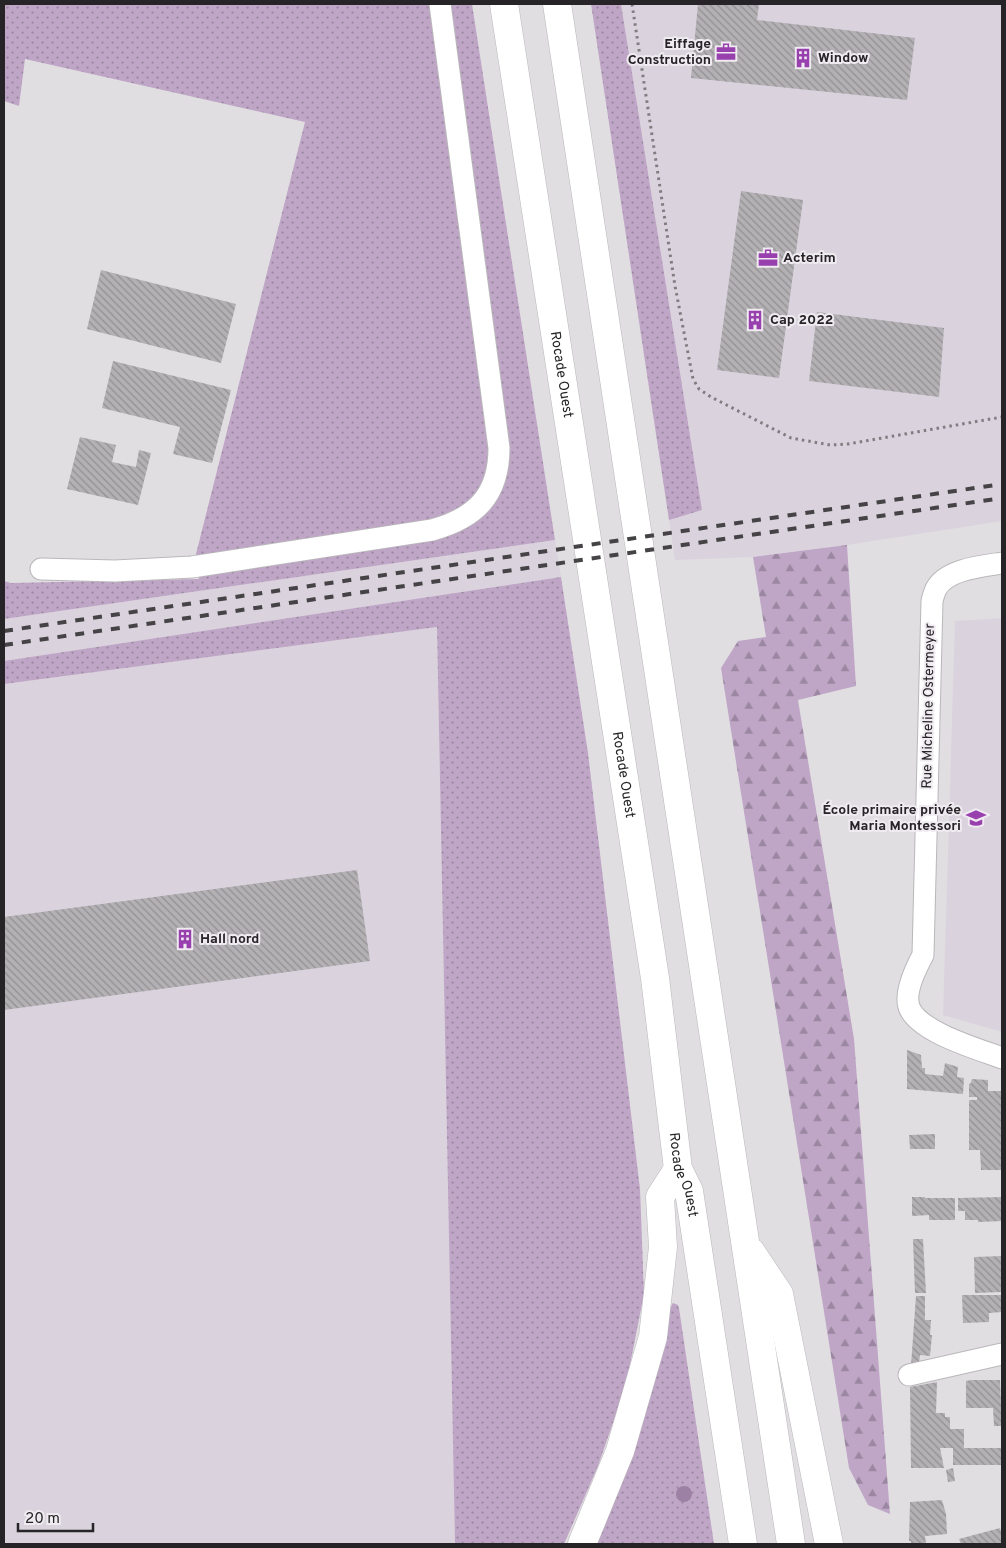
<svg xmlns="http://www.w3.org/2000/svg" width="1006" height="1548" viewBox="0 0 1006 1548" font-family="Overpass,sans-serif">
	<style>
		.built { fill: #dad2dd }
		.green { fill: url(#green-dots) }
		.forest { fill: url(#forest-firs) }
		.building { fill: url(#building-back-hatch) }
		.lines { fill: none; stroke-linecap: round; stroke-linejoin: round }
		.street-casing { stroke: #bab7bb; stroke-width: 23 }
		.highway-casing { stroke: #bab7bb; stroke-width: 29 }
		.path { stroke: #807d80; stroke-width: 3; stroke-dasharray: 2.5 4; stroke-linecap: butt }
		.street { stroke: #fff; stroke-width: 21 }
		.highway { stroke: #fff; stroke-width: 28 }
		.rail { stroke: #454345; stroke-width: 4; stroke-dasharray: 9 9; stroke-linecap: butt }
		.tree { fill: #9d81a4 }
		.labels { text-anchor: middle; dominant-baseline: central; stroke-width: 4; stroke-linejoin: round; paint-order: stroke }
		.poi-label { font-size: 14px; font-weight: bold; fill: #262426; stroke: #efebf0; text-anchor: start }
		.street-label { font-size: 14px; fill: #262426; stroke: #efebf0 }
	</style>
	<defs>
		<pattern id="green-dots" width="8" height="8" patternUnits="userSpaceOnUse" patternTransform="scale(1.25)"><rect width="8" height="8" fill="#bfa6c6"/><path d="M2 2h.1M6 6h.1" fill="none" stroke="#9b87a1" stroke-width="1.8" stroke-linecap="round"/></pattern>
		<pattern id="forest-firs" width="22" height="20" patternUnits="userSpaceOnUse" patternTransform="scale(1.25)"><rect width="22" height="20" fill="#bfa6c6"/><path d="M5 1l3.5 6h-7zM16 11l3.5 6h-7z" fill="#9b87a1"/></pattern>
		<pattern id="building-back-hatch" width="6" height="6" patternUnits="userSpaceOnUse" patternTransform="scale(1.25)"><rect width="6" height="6" fill="#b4b1b5"/><path d="M-1 5l2 2M0 0l6 6M5-1l2 2" fill="none" stroke="#929093"/></pattern>
	</defs>
	<rect width="100%" height="100%" fill="#e1dee2"/>
	<path class="built" d="M621,4H1002V521L847,545L753,557L675,560L669,520L702,509Z
		M555,540L561,577L4,661V619Z
		M1002,618V1032L943,1015L955,621Z
		M437,627L455,1544H4V684Z"/>
	<path class="green" d="M4,4H472L555,540L4,619V581L11,583L199,579L196,554L305,122L25,59L19,106L4,101Z
		M591,4H621L702,510L669,520Z
		M561,577L588,753L640,1189L644,1294L626,1385L598,1466L564,1544H455L437,627L4,684V661Z
		M673,1303L678,1305L679,1308L714,1544H593L656,1374L670,1308Z"/>
	<path class="forest" d="M847,545L856,686L798,700L854,1039L890,1514L868,1505L849,1468L721,668L738,641L766,637L753,557Z"/>
	<path class="building" d="M698,4H759L757,20L915,38L907,100L691,78Z
		M741,191L803,200L779,378L717,370Z
		M101,270L236,304L221,363L87,329Z
		M817,312L944,328L939,397L809,381Z
		M113,361L231,390L212,463L173,454L180,427L102,408Z
		M80,437L116,445L112,462L136,467L139,450L151,453L138,505L67,489Z
		M357,870L370,961L4,1010V917Z
		M907,1050L921,1055L922,1068H925V1074L943,1076L945,1063L958,1067L957,1077L964,1078L963,1094L907,1089Z
		M972,1079L988,1080V1091H1001L1002,1170H981L980,1150H969V1100H977V1097H969V1084L971,1083Z
		M935,1134V1149H910L909,1135Z
		M912,1197H925V1198H955V1220H929V1215L912,1216Z
		M1002,1197V1221L978,1222V1220H965V1211H958V1198Z
		M913,1239H923L926,1293H915Z
		M1002,1256V1292L975,1293L974,1257Z
		M962,1295H1002V1312L989,1313V1322L963,1323Z
		M916,1296H925V1320H931L930,1335H932L930,1356L920,1355L919,1363L911,1365Z
		M971,1380H1000L1002,1426H994L993,1408H966V1381Z
		M937,1382L936,1413H945V1417H950V1429H964V1448H1002V1465H953V1448H940L944,1468H911L910,1387Z
		M953,1468L955,1481L948,1482L946,1470Z
		M942,1500L946,1514L947,1534L925,1536L926,1544H911V1541H909L910,1502Z
		M1000,1528L1002,1534V1544H961L959,1539Z"/>
	<g class="lines">
		<defs>
			<path id="street" d="M1002,563C983,566 946,569 936,589C934,593 933,597 932,601L923,955C916,968 904,992 909,1007C918,1032 978,1049 1002,1058
				M41,569L115,571L192,567L432,530C476,518 499,495 499,448L440,4
				M909,1375L1002,1354"/>
			<g id="highway">
				<path id="s1" d="M504,4L655,978L678,1169L689,1191L743,1544"/>
				<path d="M557,4L791,1544"/>
				<path d="M751,1252L779,1294L829,1544"/>
				<path d="M582,1544L620,1451L653,1337L663,1247L660,1197L678,1169"/>
			</g>
		</defs>
		<use href="#street" class="street-casing"/>
		<use href="#highway" class="highway-casing"/>
		<path class="path" d="M632,4L675,286L693,379L699,389L711,397L791,438L830,445L848,444L1002,417"/>
		<use href="#street" class="street"/>
		<use href="#highway" class="highway"/>
		<path class="rail" d="M4,631L1002,484
			M4,645L1002,498"/>
	</g>
	<circle class="tree" cx="684" cy="1494" r="8"/>
	<defs>
		<symbol id="office-bare" viewBox="-9 -9 18 18"><path d="M-6-3h4V-5.5h4V-3h4V5H-6ZM-1-4.5V-3h2v-1.5ZM-6 0V1H6V0Z" fill="#9841ae" stroke="#efebf0" stroke-width="2.5" paint-order="stroke"/></symbol>
		<symbol id="building-bare" viewBox="-9 -9 18 18"><path d="M-4-6H4V6H1V3H-1V6H-4ZM-2.5-4.3h1.7v1.8h-1.7ZM.8-4.3h1.7v1.8H.8ZM-2.5-1h1.7V.8h-1.7ZM.8-1h1.7V.8H.8Z" fill="#9841ae" stroke="#efebf0" stroke-width="2.5" paint-order="stroke"/></symbol>
		<symbol id="school-bare" viewBox="-9 -9 18 18"><path d="M0-5L7-2L0 1L-7-2ZM-4 1L0 2.5L4 1V4Q0 6-4 4Z" fill="#9841ae" stroke="#efebf0" stroke-width="2.5" paint-order="stroke"/></symbol>
	</defs>
	<g fill-rule="evenodd">
		<use href="#office-bare" x="712" y="38" width="28" height="28"/>
		<use href="#building-bare" x="789" y="44" width="28" height="28"/>
		<use href="#office-bare" x="754" y="244" width="28" height="28"/>
		<use href="#building-bare" x="741" y="306" width="28" height="28"/>
		<use href="#school-bare" x="962" y="804" width="28" height="28"/>
		<use href="#building-bare" x="171" y="925" width="28" height="28"/>
	</g>
	<g class="labels">
		<g class="poi-label">
			<text x="711" y="44" text-anchor="end">Eiffage<tspan x="711" dy="16">Construction</tspan></text>
			<text x="818" y="58">Window</text>
			<text x="783" y="258">Acterim</text>
			<text x="770" y="320">Cap 2022</text>
			<text x="961" y="810" text-anchor="end">École primaire privée<tspan x="961" dy="16">Maria Montessori</tspan></text>
			<text x="200" y="939">Hall nord</text>
		</g>
		<g class="street-label">
			<text stroke="none"><textPath href="#s1" startOffset="375">Rocade Ouest</textPath></text>
			<text transform="translate(929 706) rotate(-89)">Rue Micheline Ostermeyer</text>
			<text stroke="none"><textPath href="#s1" startOffset="780">Rocade Ouest</textPath></text>
			<text stroke="none"><textPath href="#s1" startOffset="1185">Rocade Ouest</textPath></text>
		</g>
	</g>
	<rect width="1006" height="1548" fill="none" stroke="#262426" stroke-width="10"/>
	<path d="M18 1523v8h75v-8" fill="none" stroke="#262426" stroke-width="2.5"/>
	<text x="25" y="1523" font-size="15" fill="#262426" stroke="#efebf0" stroke-width="4" paint-order="stroke">20 m</text>
</svg>
